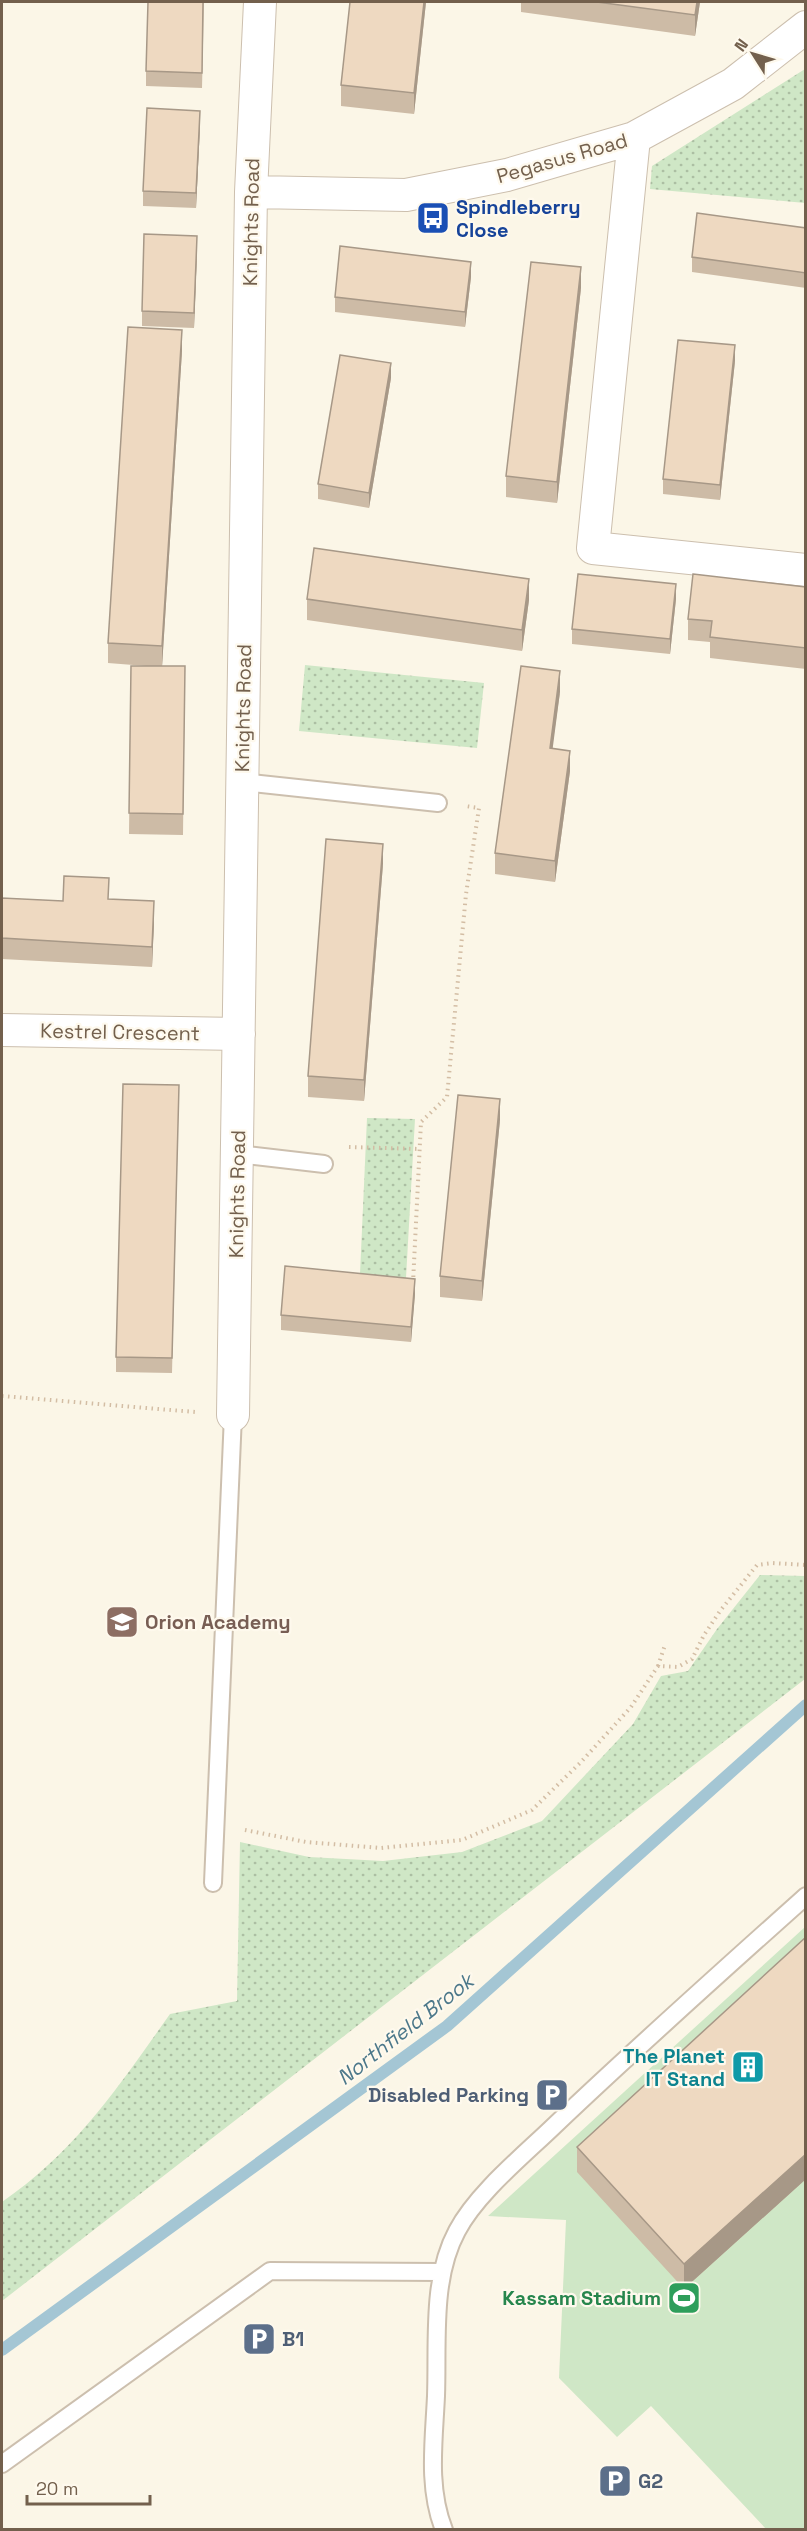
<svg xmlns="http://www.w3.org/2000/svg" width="807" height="2531" viewBox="0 0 807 2531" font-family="'Space Grotesk',sans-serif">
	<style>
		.grass { fill: url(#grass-dots) }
		.pitch { fill: #cfe7c6 }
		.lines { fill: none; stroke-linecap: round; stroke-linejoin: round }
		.stream { stroke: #a4c6d4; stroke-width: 12 }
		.service-casing { stroke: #ccbfae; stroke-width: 20 }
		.minor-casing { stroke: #ccbfae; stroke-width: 34 }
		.path { stroke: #d3bda4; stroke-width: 4; stroke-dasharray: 1.5 4.5; stroke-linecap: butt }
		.service { stroke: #fff; stroke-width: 16 }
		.minor { stroke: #fff; stroke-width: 32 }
		.wall { fill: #cdbba6 }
		.shaded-wall { fill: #a79887 }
		.building { fill: #eed9c1; stroke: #a79887; stroke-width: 1.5 }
		.labels { text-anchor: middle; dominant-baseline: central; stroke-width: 4.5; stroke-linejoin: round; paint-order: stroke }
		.street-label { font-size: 20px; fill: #73604d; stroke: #fef9ed }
		.transit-label { font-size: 20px; font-weight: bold; fill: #164399; stroke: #fef9ed; text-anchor: start }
		.education-label { font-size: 20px; font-weight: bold; fill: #785e54; stroke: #fef9ed; text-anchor: start }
		.culture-label { font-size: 20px; font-weight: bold; fill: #0d838f; stroke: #fef9ed; text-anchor: end }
		.service-label { font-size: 20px; font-weight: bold; fill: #4e5e75; stroke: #fef9ed; text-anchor: start }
		.leisure-label { font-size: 20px; font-weight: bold; fill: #27864d; stroke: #fef9ed; text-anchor: end }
		.water-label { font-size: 21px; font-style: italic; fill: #4c788a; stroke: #fef9ed }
	</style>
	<defs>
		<pattern id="grass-dots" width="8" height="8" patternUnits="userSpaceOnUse" patternTransform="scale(1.5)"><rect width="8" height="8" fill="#cfe7c6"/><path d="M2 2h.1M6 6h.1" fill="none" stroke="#acbfa3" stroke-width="1.8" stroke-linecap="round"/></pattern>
	</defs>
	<rect width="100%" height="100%" fill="#fbf6e7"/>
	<path class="grass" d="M805,69V203L650,189L652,166Z
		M305,665L484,683L477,748L299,731Z
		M367,1118L415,1119L406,1278L360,1274Z
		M760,1575L805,1576V1679L2,2301V2202C76,2151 119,2086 170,2014L237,2001L240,1842L309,1857L383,1861L462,1852L542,1821L633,1724L661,1676L688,1671L717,1629Z"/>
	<path class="pitch" d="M805,1927V2529H766L651,2406L617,2437L559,2378L566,2220L488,2216Z"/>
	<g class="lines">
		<path class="stream" d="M2,2350L447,2026L806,1705"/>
		<defs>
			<path id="service" d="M242,782L438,803
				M238,1154L324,1164
				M213,1883L233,1415
				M2,2464L270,2271L441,2272
				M444,2530C427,2487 434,2441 436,2396C438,2342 431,2279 457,2231C477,2193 524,2155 555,2125C637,2047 721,1972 806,1896"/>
			<path id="minor" d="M634,138L593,548L806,570
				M251,192L406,195L507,175L634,138L733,84L806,27
				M2,1030L239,1034
				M233,1415L251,192L260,2"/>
		</defs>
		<use href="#service" class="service-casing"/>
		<use href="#minor" class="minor-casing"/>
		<path class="path" d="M349,1147L420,1149
			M413,1283L421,1122L447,1097L466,894L479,808L465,806
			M2,1396L195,1412
			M658,1666L665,1645
			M245,1830L306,1842L381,1848L462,1840L532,1810L581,1762L631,1707L658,1666L678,1667L692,1659L704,1635L720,1611L757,1565L772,1563L806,1565"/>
		<use href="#service" class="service"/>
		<use href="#minor" class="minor"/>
	</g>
	<path class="wall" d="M204,2L202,88L146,86V71Z
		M426,2L414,114L341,106V85Z
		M521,2H700L695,36L521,12Z
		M200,126L196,208L143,206V191Z
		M806,228V288L692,272V257Z
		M197,251L194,328L142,326V311Z
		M471,277L465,327L335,312V297Z
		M581,288L557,503L506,497V476Z
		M182,351L162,666H185L183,835L129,834L131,666H146L108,663V643Z
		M735,361L720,500L663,494V479Z
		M391,378L369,508L318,499V484Z
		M806,587V669L710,658V642L688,640V619Z
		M307,599L529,600L522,651L307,620Z
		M676,599L670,654L572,644V629Z
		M560,692L552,748L570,771L555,882L495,874V853Z
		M383,864L364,1101L308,1097V1076Z
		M2,898L63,901L109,899L154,922L152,967L2,959Z
		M179,1085L172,1373L116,1372V1357Z
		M500,1120L482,1301L440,1297V1276Z
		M415,1294L411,1342L281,1330V1315Z
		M806,1937V2179L684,2289L577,2172V2147Z"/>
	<path class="shaded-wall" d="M424,2H426L414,114V93Z
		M697,2H700L695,36V15Z
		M200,111V126L196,208V193Z
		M197,236V251L194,328V313Z
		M471,262V277L465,327V312Z
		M581,267V288L557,503V482Z
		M182,330V351L162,667V646Z
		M735,345V361L720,500V485Z
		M391,363V378L369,508V493Z
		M529,579V600L522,651V630Z
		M676,584V599L670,654V639Z
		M560,671V692L550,769V748Z
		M570,751V771L555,882V861Z
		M383,844V864L364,1101V1080Z
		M154,901V922L152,967V947Z
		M500,1099V1120L482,1301V1281Z
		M415,1279V1294L411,1342V1327Z
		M806,2154V2179L684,2289V2264Z"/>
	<path class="building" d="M148,2H203L202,73L146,71Z
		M350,2H424L414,93L341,85Z
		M597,2H697L695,15Z
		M147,108L200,111L196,193L143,191Z
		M697,213L806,228V273L692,257Z
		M144,234L197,236L194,313L142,311Z
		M340,246L471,262L465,312L335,297Z
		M531,262L581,267L557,482L506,476Z
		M128,327L182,330L162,646L108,643Z
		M678,340L735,345L720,485L663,479Z
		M340,355L391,363L369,493L318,484Z
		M314,548L529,579L522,630L307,599Z
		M578,574L676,584L670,639L572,629Z
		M693,574L806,587V648L710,637L712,621L688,619Z
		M131,666H185L183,814L129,813Z
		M521,666L560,671L550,748L570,751L555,861L495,853Z
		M326,839L383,844L364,1080L308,1076Z
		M64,876L109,878L108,899L154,901L152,947L2,938V898L63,901Z
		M123,1084L179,1085L172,1358L116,1357Z
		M458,1095L500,1099L482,1281L440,1276Z
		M285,1266L415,1279L411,1327L281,1315Z
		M806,1937V2154L684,2264L577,2147Z"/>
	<defs>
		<symbol id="bus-square" viewBox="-11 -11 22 22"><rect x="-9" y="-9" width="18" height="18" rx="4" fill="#1a4fb4" stroke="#fef9ed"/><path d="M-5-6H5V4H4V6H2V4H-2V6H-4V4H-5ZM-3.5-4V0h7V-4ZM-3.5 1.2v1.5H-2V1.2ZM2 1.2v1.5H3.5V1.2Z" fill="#fff"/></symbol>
		<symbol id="school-square" viewBox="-11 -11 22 22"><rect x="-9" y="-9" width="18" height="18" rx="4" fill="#8d6e63" stroke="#fef9ed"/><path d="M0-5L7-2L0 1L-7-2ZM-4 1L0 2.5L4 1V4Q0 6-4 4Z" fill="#fff"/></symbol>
		<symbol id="building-square" viewBox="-11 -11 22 22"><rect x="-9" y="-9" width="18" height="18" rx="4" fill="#0f9aa8" stroke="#fef9ed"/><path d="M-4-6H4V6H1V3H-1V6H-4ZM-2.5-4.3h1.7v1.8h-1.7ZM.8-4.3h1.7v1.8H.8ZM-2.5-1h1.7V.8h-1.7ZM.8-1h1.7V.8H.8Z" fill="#fff"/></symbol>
		<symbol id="parking-square" viewBox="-11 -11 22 22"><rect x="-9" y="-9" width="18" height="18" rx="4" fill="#5c6f8a" stroke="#fef9ed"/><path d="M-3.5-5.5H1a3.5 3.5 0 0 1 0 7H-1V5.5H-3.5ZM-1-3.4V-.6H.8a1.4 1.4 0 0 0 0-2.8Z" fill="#fff"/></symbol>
		<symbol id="stadium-square" viewBox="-11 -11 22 22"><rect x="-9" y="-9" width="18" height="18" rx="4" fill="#2e9e5b" stroke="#fef9ed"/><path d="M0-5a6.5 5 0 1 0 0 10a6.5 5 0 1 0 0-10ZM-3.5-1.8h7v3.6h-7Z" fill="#fff"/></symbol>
	</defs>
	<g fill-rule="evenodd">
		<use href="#bus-square" x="414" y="199" width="38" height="38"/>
		<use href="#school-square" x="103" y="1603" width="38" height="38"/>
		<use href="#building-square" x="729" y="2048" width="38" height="38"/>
		<use href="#parking-square" x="533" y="2076" width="38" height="38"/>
		<use href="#stadium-square" x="665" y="2279" width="38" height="38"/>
		<use href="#parking-square" x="240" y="2320" width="38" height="38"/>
		<use href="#parking-square" x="596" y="2462" width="38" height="38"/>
	</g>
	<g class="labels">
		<g class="street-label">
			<text transform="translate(562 158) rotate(-16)">Pegasus Road</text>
			<text transform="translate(251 222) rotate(-89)">Knights Road</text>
			<text transform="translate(243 708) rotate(-89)">Knights Road</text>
			<text transform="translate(120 1032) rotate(1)">Kestrel Crescent</text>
			<text transform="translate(237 1194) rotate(-89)">Knights Road</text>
		</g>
		<g class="transit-label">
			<text x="456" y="207">Spindleberry<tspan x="456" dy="23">Close</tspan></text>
		</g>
		<g class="education-label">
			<text x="145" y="1622">Orion Academy</text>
		</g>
		<g class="culture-label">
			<text x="725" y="2056">The Planet<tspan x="725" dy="23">IT Stand</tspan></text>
		</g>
		<g class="service-label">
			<text x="529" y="2095" text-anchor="end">Disabled Parking</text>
			<text x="282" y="2339">B1</text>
			<text x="638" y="2481">G2</text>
		</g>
		<g class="leisure-label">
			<text x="661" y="2298">Kassam Stadium</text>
		</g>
		<g class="water-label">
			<text transform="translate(405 2029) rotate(-38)">Northfield Brook</text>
		</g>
	</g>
	<rect width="807" height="2531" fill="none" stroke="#73604d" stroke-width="6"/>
	<g transform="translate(753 54) rotate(307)" stroke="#fef9ed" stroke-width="4.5" paint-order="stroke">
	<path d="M0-4.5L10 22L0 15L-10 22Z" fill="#73604d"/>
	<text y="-9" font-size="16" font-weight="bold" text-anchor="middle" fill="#73604d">N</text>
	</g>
	<path d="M27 2495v9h123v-9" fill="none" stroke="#73604d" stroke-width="3"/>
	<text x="36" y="2495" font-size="18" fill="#73604d" stroke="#fef9ed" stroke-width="4.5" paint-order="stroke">20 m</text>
</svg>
